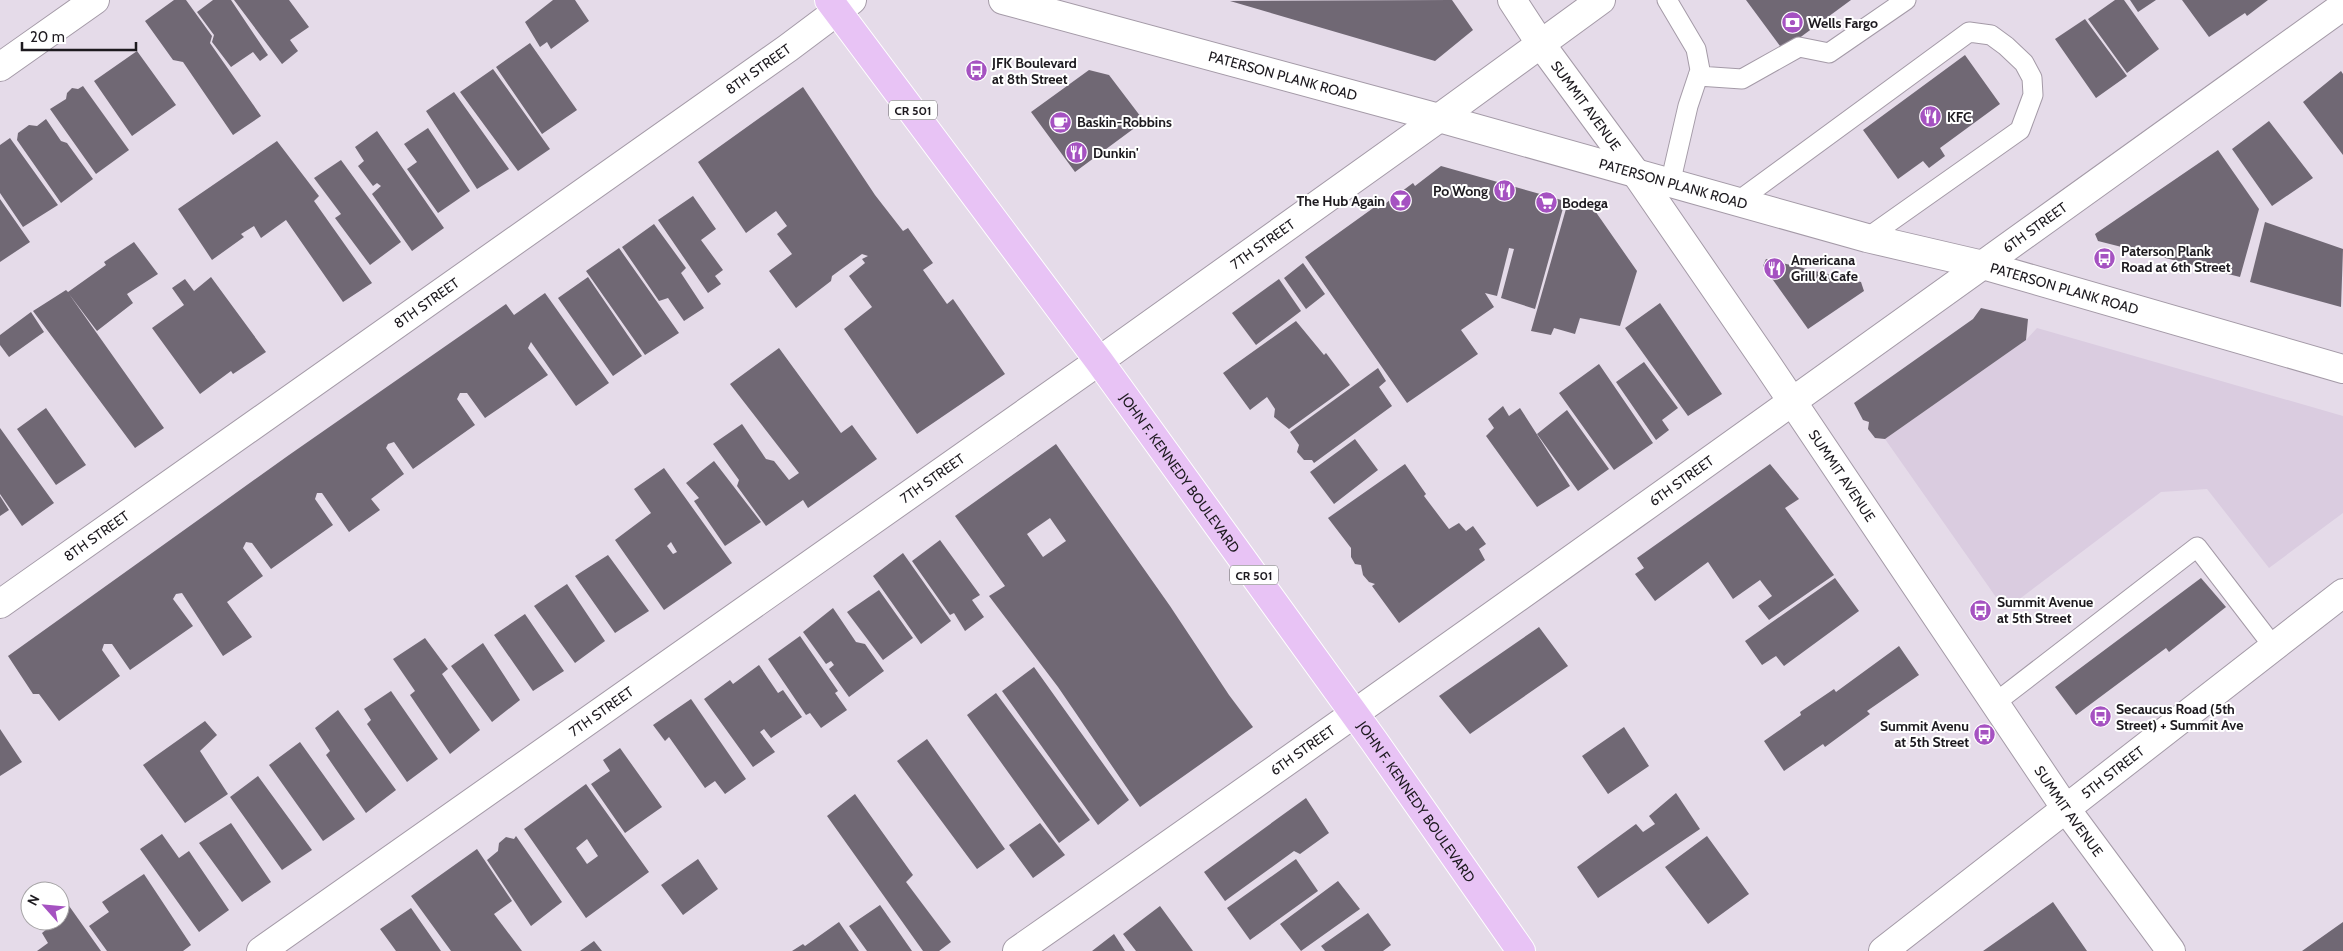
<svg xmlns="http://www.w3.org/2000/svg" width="2343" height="951" viewBox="0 0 2343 951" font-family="Cabin,sans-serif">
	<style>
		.built { fill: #dacce0 }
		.building { fill: #706874; fill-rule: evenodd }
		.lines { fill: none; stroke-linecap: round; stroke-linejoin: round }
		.lane-casing { stroke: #a49aa7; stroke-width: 21 }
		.street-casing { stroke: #a49aa7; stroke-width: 30 }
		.secondary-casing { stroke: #a49aa7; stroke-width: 30 }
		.primary-casing { stroke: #fff; stroke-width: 30 }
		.lane { stroke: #fff; stroke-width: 19 }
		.street { stroke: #fff; stroke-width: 28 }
		.secondary { stroke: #fff; stroke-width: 28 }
		.primary { stroke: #e8c3f5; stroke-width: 28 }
		.labels { text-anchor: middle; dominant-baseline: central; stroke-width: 4; stroke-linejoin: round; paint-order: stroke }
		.shield { fill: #fff; stroke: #615f62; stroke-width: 1 }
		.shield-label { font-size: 12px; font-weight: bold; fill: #1d1a1f }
		.poi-label { font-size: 14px; font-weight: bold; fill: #1d1a1f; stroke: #fff; text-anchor: start }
		.street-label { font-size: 14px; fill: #1d1a1f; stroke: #fff }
	</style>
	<rect width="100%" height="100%" fill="#e5dbe9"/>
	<path class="built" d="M2037,328L2343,416V513L2269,568L2207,489L2161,492L2005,610L1885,439L2026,340Z"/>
	<path class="building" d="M174,0H186L212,36L210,43L261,116L233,135L183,62L173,60L145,21Z
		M213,0H231L268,55L260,61L253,52L231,67L212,42L214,35L197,12Z
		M234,0H289L309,27L290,40L298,51L282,64Z
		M553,0H575L589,21L551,49L547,42L540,47L525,22Z
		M1452,0L1473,30L1435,61L1230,1Z
		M1746,0H1851L1783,50Z
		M2115,0H2124L2159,49L2127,73L2088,19Z
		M2130,0H2156L2138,12Z
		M2182,0H2268L2247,16L2245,13L2209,37Z
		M2085,19L2127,76L2096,98L2055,39Z
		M530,43L577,110L542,134L496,67Z
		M137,51L176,105L132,136L94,81Z
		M1965,55L2000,104L1940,148L1945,156L1929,168L1923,161L1898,179L1863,130Z
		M493,69L550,149L518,171L460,92Z
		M1089,70L1109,75L1144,121L1075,172L1031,112Z
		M2341,71L2343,74V155L2303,102Z
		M83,86L129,150L96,174L50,109L66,99L67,93L72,88L78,89Z
		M803,87L875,195L903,231L908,228L933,263L923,270L947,304L953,299L1005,374L917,434L844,329L872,307L849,276L865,263L862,259L868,256L862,254L832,276L831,281L796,308L769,271L792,254L777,234L787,226L776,211L746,233L698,162Z
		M454,92L509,169L477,189L426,111Z
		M46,119L61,141L67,143L93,179L61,203L17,140L18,133L29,125L37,126Z
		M2269,121L2313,178L2272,206L2232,149Z
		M428,128L470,191L438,213L407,169L417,162L404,144Z
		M377,131L444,228L412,251L372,194L381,186L377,183L373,186L358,166L364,161L355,147Z
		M10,138L58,205L23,227L0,193V145Z
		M277,141L319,196L314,201L372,283L343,302L286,220L261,238L254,226L241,234L244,237L212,260L178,209Z
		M2218,150L2259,209L2240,277L2098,241L2095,234Z
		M341,160L401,242L370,265L335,218L341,214L314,178Z
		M1441,166L1565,201L1535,309L1501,298L1514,249L1509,248L1497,296L1485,293L1494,307L1461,330L1478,354L1407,403L1305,257L1376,206L1378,209L1413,183L1415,186Z
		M693,196L716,229L701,240L723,270L715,276L721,284L708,293L658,220Z
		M0,199L30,242L0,262Z
		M1568,202L1593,208L1637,271L1620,326L1580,318L1575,334L1554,328L1551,335L1531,331Z
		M2265,222L2343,249L2341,307L2250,282Z
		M654,224L686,268L681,273L704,308L684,321L668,298L659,301L622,247Z
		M134,242L158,274L127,294L133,303L97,331L69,294L164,428L135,448L33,311L66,290L68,292L106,265L104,262Z
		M619,248L679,333L645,355L586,271Z
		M1766,259L1861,282L1864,291L1808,329L1763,266Z
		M1303,263L1325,294L1306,309L1284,278Z
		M211,277L266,352L233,374L231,371L200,394L152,328L184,305L172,288L185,279L194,291Z
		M588,277L642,356L613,376L558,298Z
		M1279,279L1301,311L1256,345L1232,313Z
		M545,293L609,383L576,406L531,342L528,348L548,375L485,418L467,393H460L457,399L475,425L413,469L394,442L388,444L386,448L404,474L371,499L380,510L349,532L322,493H317L315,499L333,525L271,569L252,543L246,542L243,548L263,576L227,602L252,637L223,656L182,593L176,594L173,599L193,626L130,670L112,644H104L102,650L120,676L59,721L39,694H33L8,656L289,455L506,304L514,315Z
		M1660,303L1722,394L1688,416L1625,328Z
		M1981,308L2028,319L2026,340L1885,439L1875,438L1868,429L1869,422L1863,420L1854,403L1973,319Z
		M31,312L44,332L9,357L0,345V335Z
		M1296,321L1324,355L1326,353L1350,385L1289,429L1274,417L1275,409L1267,397L1250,410L1223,373Z
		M779,348L841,433L852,425L877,459L808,508L803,500L766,526L737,486L739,480L713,444L742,424L766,459L774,461L789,480L799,473L730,384Z
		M1644,362L1678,408L1662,420L1669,430L1656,440L1616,382Z
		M1599,364L1653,443L1614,470L1559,393Z
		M1378,368L1386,381L1379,387L1392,406L1314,463L1312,460H1304L1297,452L1299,445L1290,432Z
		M1503,406L1509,416L1520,408L1570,486L1537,507L1486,436L1494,428L1488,419Z
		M46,408L86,465L56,485L17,429Z
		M1567,410L1609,469L1578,491L1537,434Z
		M0,428L54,503L22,526L0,494Z
		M1355,439L1378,470L1334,504L1310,472Z
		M1056,444L1170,606L1229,695L1253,727L1140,807L1058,687L989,596L1005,586L955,516ZM1050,518L1066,541L1043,557L1027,534Z
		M714,461L761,522L725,546L694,501L699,498L686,483Z
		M1405,464L1426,494L1424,496L1449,529L1459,523L1466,531L1473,526L1486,544L1479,549L1485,560L1399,623L1372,586L1375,584L1369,582L1363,575L1361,565L1355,564L1351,557V548L1328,518Z
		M1770,464L1799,499L1785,508L1834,575L1769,620L1758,606L1772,596L1760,580L1733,599L1708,562L1655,601L1635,574L1644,568L1637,558Z
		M664,468L732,563L664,610L615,540L651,513L634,489ZM671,542L677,552L673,554L667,546Z
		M0,496L9,510L0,516Z
		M940,540L980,595L972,600L984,617L965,631L954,613L950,615L912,561Z
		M903,553L951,621L921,644L873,576Z
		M608,555L649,611L615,633L575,576Z
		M1835,578L1859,611L1784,666L1776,656L1762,665L1745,641Z
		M2201,578L2226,607L2169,652L2166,648L2076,715L2055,687Z
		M567,584L605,641L575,663L534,606Z
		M879,590L913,638L883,660L847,612Z
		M833,608L856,642L865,644L884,671L849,697L829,669L834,665L831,661L826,664L803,632Z
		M525,614L564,671L533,691L494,635Z
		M1539,627L1568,666L1470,734L1439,696Z
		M800,636L838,691L835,693L847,710L821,728L810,713L806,715L768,659Z
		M425,638L448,669L442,674L480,730L450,754L410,695L415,691L393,659Z
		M483,643L520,700L492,722L451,666Z
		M1899,646L1919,675L1867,711L1870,714L1825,747L1823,744L1784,771L1764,741L1801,715L1800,712L1834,689L1836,692Z
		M759,665L778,693L783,690L802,717L771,738L764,729L760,732L775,752L753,767L704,699L730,680L733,684Z
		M1034,667L1129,800L1098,825L1002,691Z
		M391,691L438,759L407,782L367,724L371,720L364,709Z
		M996,693L1090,820L1059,843L967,715Z
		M691,699L746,779L725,794L715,781L705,788L669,737L665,741L653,725Z
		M338,710L396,790L366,813L326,755L330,751L315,728Z
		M205,721L217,735L200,751L228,794L185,823L143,765Z
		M1624,727L1649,766L1608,794L1582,756Z
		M0,729L22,762L0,776Z
		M927,739L1005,849L977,869L897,761Z
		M300,742L355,819L323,841L269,765Z
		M620,748L662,807L625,833L591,784L610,771L603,760Z
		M258,776L312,850L282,870L230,797Z
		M586,784L649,872L586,918L524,829ZM587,839L598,856L587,864L576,848Z
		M1676,793L1700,829L1598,898L1577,867L1636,824L1643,832L1655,824L1649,816Z
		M855,794L913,875L906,882L951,942L939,951H923L827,816Z
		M1306,798L1329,833L1300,854L1294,851L1225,901L1204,872Z
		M231,823L271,882L242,902L199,843Z
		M1040,823L1065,855L1033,878L1009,845Z
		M162,834L179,858L189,851L229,910L199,932L140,849Z
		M516,836L562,902L531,926L487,860L498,851L499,843L506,837L514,839Z
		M1707,836L1749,894L1708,924L1665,867Z
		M477,849L512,901L494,914L522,951H451L411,896Z
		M698,859L718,889L683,915L661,885Z
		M1296,859L1318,891L1250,940L1227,908Z
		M144,874L191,945L183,951H107L89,926L109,912L102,902Z
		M1338,881L1360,909L1301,951L1280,924Z
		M2053,902L2087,951H1983Z
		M67,903L101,951H37L48,943L42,933L52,925L50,921H60V907Z
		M880,905L912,951H867L849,926Z
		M1160,906L1193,951H1136L1123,934Z
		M411,908L441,951H396L380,929Z
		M1368,913L1391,945L1383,951H1325L1321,946Z
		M839,922L859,951H792L803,944L805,946Z
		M2343,922V951H2302Z
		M1114,934L1125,951H1092Z
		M594,941L602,951H580Z"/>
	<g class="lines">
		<defs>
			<path id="lane" d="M1667,0L1696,49L1700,70L1688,106L1670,184
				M1698,76L1742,79L1799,47L1829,53L1906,0
				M1737,202L1969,32L1991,35L2006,46L2024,63L2032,78L2033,95L2020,130L1867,238
				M1995,703L2197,547L2273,646"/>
			<g id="street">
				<path d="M0,67L95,0"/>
				<path id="s1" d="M0,604L788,48L852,0"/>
				<path id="s2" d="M261,951L1099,361L1439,118L1601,0"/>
				<path id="s3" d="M1017,951C1462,640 1902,323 2343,6"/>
			</g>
			<g id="secondary">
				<path id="s4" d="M1003,0L1439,118L1867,238L1983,265L2343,369"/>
				<path id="s5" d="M1512,0L1540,43L1637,175L1767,364L2066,809L2171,951"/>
				<path id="s6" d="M1883,951L2343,593"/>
			</g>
			<g id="primary">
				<path id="s7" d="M829,0L1099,361L1374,741L1521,951"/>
			</g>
		</defs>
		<use href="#lane" class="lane-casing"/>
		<use href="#street" class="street-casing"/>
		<use href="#secondary" class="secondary-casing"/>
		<use href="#primary" class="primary-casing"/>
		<use href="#lane" class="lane"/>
		<use href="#street" class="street"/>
		<use href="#secondary" class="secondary"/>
		<use href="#primary" class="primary"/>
	</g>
	<defs>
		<symbol id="bank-disc" viewBox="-11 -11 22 22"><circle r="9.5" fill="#a552c1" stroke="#fff"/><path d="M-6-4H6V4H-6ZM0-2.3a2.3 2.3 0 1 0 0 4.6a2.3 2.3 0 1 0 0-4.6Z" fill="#fff"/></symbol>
		<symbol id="bus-disc" viewBox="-11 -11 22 22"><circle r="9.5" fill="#a552c1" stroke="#fff"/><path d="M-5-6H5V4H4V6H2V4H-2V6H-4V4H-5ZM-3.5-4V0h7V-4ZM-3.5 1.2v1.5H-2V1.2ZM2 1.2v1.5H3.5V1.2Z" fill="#fff"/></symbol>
		<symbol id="restaurant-disc" viewBox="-11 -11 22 22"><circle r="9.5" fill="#a552c1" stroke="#fff"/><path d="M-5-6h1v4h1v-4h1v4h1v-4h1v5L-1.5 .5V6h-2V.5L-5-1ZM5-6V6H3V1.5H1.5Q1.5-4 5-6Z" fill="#fff"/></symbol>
		<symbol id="cafe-disc" viewBox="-11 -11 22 22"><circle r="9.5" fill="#a552c1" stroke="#fff"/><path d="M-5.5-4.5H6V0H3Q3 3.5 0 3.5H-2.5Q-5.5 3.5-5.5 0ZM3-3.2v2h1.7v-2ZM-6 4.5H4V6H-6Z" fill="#fff"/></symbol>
		<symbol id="bar-disc" viewBox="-11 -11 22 22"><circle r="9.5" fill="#a552c1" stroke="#fff"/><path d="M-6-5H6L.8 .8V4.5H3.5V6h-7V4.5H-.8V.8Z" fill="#fff"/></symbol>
		<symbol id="supermarket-disc" viewBox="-11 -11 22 22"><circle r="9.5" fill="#a552c1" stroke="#fff"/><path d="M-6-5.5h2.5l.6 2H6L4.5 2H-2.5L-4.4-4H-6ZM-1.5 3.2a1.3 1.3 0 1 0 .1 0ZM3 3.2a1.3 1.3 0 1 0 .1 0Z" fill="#fff"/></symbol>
	</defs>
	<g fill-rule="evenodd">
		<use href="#bank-disc" x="1780" y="10" width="25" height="25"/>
		<use href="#bus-disc" x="964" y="58" width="25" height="25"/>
		<use href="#restaurant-disc" x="1918" y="104" width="25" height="25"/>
		<use href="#cafe-disc" x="1048" y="110" width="25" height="25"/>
		<use href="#restaurant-disc" x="1064" y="140" width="25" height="25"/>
		<use href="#restaurant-disc" x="1492" y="178" width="25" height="25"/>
		<use href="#bar-disc" x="1388" y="188" width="25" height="25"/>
		<use href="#supermarket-disc" x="1534" y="190" width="25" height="25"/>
		<use href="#bus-disc" x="2092" y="246" width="25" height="25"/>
		<use href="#restaurant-disc" x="1762" y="256" width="25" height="25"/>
		<use href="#bus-disc" x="1968" y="598" width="25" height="25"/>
		<use href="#bus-disc" x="2088" y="704" width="25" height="25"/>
		<use href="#bus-disc" x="1972" y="722" width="25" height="25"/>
	</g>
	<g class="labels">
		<g class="shield">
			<rect x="889" y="100.5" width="48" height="19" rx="4"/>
			<rect x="1230" y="565.5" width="48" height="19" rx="4"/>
		</g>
		<g class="shield-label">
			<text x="913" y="110">CR 501</text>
			<text x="1254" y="575">CR 501</text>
		</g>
		<g class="poi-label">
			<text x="1808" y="23">Wells Fargo</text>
			<text x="992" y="63">JFK Boulevard<tspan x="992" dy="16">at 8th Street</tspan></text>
			<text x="1947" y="117">KFC</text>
			<text x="1077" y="122">Baskin-Robbins</text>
			<text x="1093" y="153">Dunkin'</text>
			<text x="1488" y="191" text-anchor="end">Po Wong</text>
			<text x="1385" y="201" text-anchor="end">The Hub Again</text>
			<text x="1562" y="203">Bodega</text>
			<text x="2121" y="251">Paterson Plank<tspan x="2121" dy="16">Road at 6th Street</tspan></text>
			<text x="1791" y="260">Americana<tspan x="1791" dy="16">Grill &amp; Cafe</tspan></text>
			<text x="1997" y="602">Summit Avenue<tspan x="1997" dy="16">at 5th Street</tspan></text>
			<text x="2116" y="709">Secaucus Road (5th<tspan x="2116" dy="16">Street) + Summit Ave</tspan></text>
			<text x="1969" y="726" text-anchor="end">Summit Avenu<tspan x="1969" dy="16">at 5th Street</tspan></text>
		</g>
		<g class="street-label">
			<text stroke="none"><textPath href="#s1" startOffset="928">8TH STREET</textPath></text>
			<text stroke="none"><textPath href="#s4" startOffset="290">PATERSON PLANK ROAD</textPath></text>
			<text stroke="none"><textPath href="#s5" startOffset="129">SUMMIT AVENUE</textPath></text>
			<text stroke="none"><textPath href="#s4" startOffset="695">PATERSON PLANK ROAD</textPath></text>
			<text stroke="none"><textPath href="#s3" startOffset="1249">6TH STREET</textPath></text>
			<text stroke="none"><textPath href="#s2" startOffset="1226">7TH STREET</textPath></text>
			<text stroke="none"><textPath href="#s4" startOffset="1100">PATERSON PLANK ROAD</textPath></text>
			<text stroke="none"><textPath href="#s1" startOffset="522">8TH STREET</textPath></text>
			<text stroke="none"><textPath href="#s7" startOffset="589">JOHN F. KENNEDY BOULEVARD</textPath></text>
			<text stroke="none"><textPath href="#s5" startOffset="579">SUMMIT AVENUE</textPath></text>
			<text stroke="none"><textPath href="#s2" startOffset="821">7TH STREET</textPath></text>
			<text stroke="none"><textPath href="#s3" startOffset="814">6TH STREET</textPath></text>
			<text stroke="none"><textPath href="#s1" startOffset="118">8TH STREET</textPath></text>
			<text stroke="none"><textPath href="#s2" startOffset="416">7TH STREET</textPath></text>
			<text stroke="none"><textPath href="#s3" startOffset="349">6TH STREET</textPath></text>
			<text stroke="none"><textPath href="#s6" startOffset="291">5TH STREET</textPath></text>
			<text stroke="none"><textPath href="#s7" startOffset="994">JOHN F. KENNEDY BOULEVARD</textPath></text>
			<text stroke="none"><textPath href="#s5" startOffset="984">SUMMIT AVENUE</textPath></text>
		</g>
	</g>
	<g transform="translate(45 906) rotate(297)"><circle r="24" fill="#ffffff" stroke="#a5a3a5"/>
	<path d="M0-4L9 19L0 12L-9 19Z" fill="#a552c1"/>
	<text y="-8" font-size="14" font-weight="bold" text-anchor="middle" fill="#1d1a1f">N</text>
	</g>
	<path d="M22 42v8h114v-8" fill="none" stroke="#1d1a1f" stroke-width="2.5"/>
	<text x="30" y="42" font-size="15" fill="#1d1a1f" stroke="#ffffff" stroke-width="4" paint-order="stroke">20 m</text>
</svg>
